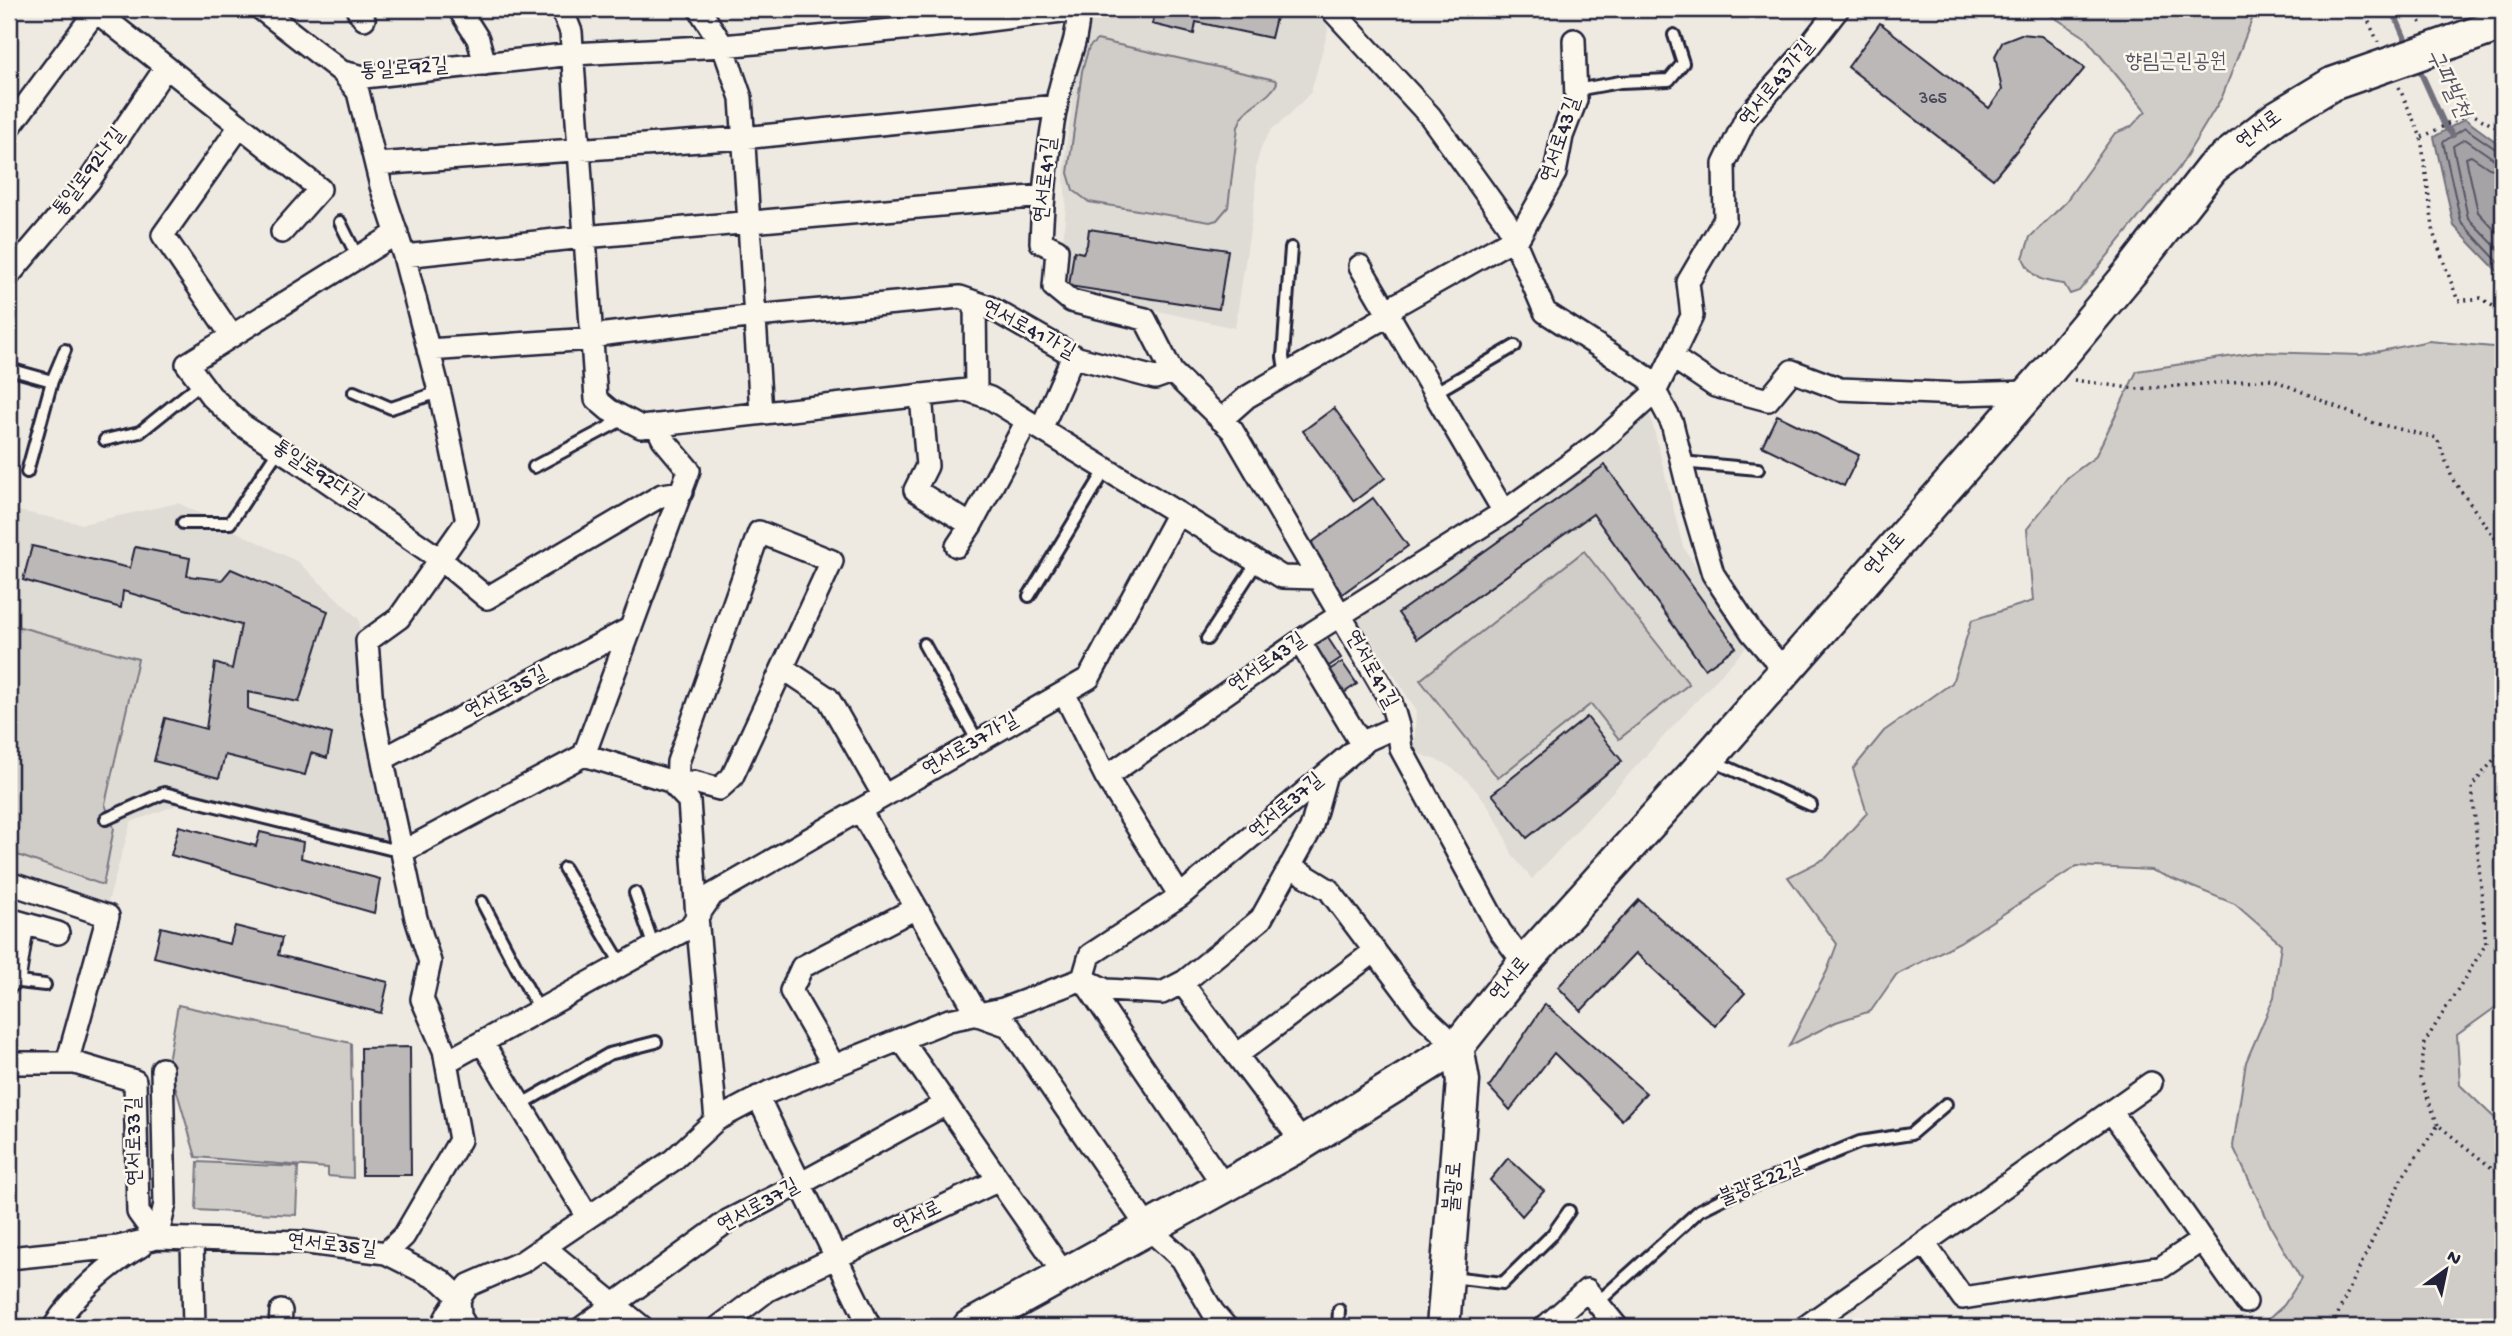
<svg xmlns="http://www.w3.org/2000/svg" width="2512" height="1336" viewBox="0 0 2512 1336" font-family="'Gochi Hand','Poor Story',sans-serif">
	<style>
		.built { fill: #dfdbd5 }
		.green { fill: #d0cdc9; stroke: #797882; stroke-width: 2 }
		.water { fill: #a6a3a7; stroke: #716f7c; stroke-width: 2 }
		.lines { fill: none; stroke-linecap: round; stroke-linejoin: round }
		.shore { stroke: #575666; stroke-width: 2 }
		.stream { stroke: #716f7c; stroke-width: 6 }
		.building { fill: #bcb8b8; stroke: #22223b; stroke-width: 2 }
		.service-casing { stroke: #22223b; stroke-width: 16 }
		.minor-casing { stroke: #22223b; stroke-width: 26 }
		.secondary-casing { stroke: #22223b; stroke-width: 37 }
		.path { stroke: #22223b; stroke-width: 3.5; stroke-dasharray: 2 5; stroke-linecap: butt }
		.service { stroke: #fbf7ec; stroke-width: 10 }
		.minor { stroke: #fbf7ec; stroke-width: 21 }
		.secondary { stroke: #fbf7ec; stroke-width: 32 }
		.secondary-bridge-casing { stroke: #22223b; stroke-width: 37; stroke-linecap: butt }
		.secondary-bridge { stroke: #fbf7ec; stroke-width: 32 }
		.labels { text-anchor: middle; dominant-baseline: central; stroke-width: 5; stroke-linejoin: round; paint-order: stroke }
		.number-label { font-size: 18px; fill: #48485a }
		.park-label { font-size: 21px; fill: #565566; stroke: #fbf7ec }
		.street-label { font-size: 21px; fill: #22223b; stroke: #fbf7ec }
		.water-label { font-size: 23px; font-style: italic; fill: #575666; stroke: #fbf7ec }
	</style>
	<rect width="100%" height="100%" fill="#eeeae2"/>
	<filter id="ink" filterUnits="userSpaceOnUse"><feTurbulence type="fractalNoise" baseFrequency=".0143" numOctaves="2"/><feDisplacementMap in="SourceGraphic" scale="14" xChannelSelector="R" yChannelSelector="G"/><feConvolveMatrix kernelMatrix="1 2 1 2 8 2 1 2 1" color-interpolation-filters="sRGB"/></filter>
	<g filter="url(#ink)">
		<path class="built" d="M1091,9H1321L1323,11L1328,30L1311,92L1288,116L1271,130L1262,145L1256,165L1255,197L1235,328L1067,291L1061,275L1066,203L1064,178L1066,145L1078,63L1092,17Z
			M1650,414L1683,547L1749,644L1532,879L1513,856L1501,828L1485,801L1466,779L1445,763L1414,752L1416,710L1358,619L1609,445Z
			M178,503L298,562L359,619L370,742L388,851L289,821L177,805L131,822L107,905L9,881V552L13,510L82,524Z"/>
		<path class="green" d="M2041,9H2256L2222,97L2179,168L2079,291L2070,294L2064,284C2042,281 2033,280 2023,258L2030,237L2064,204L2115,133L2131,127L2146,111L2085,37Z
			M1097,40L1275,80L1277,83C1267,103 1246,101 1238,127L1228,207L1217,220L1210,222L1089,202L1073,190L1068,173L1082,71L1089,47Z
			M2429,341L2503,348V1005L2500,1004L2457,1035L2460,1085L2503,1126V1327H2260L2284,1305L2301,1279L2272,1229L2233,1146L2246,1062L2274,997L2281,944L2235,904L2151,870L2077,866L1960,942L1896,975L1871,1011L1836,1022L1789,1046L1827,971L1837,944L1788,877L1826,858L1867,813L1853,769L1884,731L1952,683L1972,620L2033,601L2027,529L2068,477L2095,457L2137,371L2260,352L2361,355Z
			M1584,551L1689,684L1619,739L1591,704L1498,778L1420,680Z
			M9,624L138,659L105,804L114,828L103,885L9,852L13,819L9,816Z
			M178,1005L351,1043L353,1178L328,1176V1168L196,1157L168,1061Z
			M198,1162L298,1167L296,1215L196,1210Z"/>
		<path class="water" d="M2465,119L2503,147V277L2454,226L2434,137Z"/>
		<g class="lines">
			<path class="shore" d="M2503,152L2497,150L2465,128L2443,142L2461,222L2503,267
				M2503,161L2494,159L2465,139L2453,146L2468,218L2503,254
				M2503,171L2489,168L2471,156L2466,158L2478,212L2503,239"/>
			<path class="stream" d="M2392,9L2409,48
				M2417,64L2445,126L2453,135"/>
		</g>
		<path class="building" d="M1141,9H1278L1271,38L1196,22L1194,34L1152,24L1155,12Z
			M1880,23L1989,108L2002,90L1995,56L2003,41L2021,34L2041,36L2085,68L1993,179L1848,67Z
			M1089,229L1228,250L1219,309L1069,286L1074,251L1083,253L1087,245Z
			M1334,408L1385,478L1354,501L1303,431Z
			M1777,415L1859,455L1844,486L1762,446Z
			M1605,465L1736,647L1705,669L1593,514L1417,639L1398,613Z
			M1373,498L1408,546L1342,594L1307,546Z
			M32,546L130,568L135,547L190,558L187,576L222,580L231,569L328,611L299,702L248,692V709L332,734L327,758L311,753L305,775L225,755L219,778L154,761L165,718L206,729L215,663L232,669L241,625L123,591L121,608L23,580Z
			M1324,632L1341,658L1323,670L1307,646Z
			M1342,662L1357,684L1339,696L1324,673Z
			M1587,717L1622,761L1527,838L1492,794Z
			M179,826L256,846L260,832L303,842L301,858L380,879L374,913L171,855Z
			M1639,900L1745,993L1715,1026L1636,953L1581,1011L1558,987Z
			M235,926L282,938L278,955L388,982L381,1013L154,957L161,927L230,944Z
			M1545,1004L1646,1093L1622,1120L1554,1053L1510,1110L1489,1087Z
			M410,1047L411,1175H362L361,1048Z
			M1508,1158L1544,1191L1522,1216L1490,1180Z"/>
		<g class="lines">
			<defs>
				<path id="service" d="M1576,90L1620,82L1669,80L1683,63L1674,35
					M340,222L358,258
					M9,369L52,381L27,472
					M1286,376L1283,357L1291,248
					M52,381L65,350
					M354,392L391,408L439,392
					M1434,393L1515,346
					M105,440L140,432L201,383
					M1681,462L1758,469
					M534,467L624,419
					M183,523H230L279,449
					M1029,596L1106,469
					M1207,639L1257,562
					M924,644L978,742
					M1711,760L1811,805
					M106,819L164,793L402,852
					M564,868L622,965
					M635,893L654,947
					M482,902L539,1010
					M10,981L45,985
					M520,1105L609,1054L656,1042
					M1451,1277L1503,1283L1552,1235L1569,1211
					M1597,1303L1700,1210L1726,1197L1860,1142L1911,1134L1946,1104
					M1338,1327L1339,1310"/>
				<path id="minor" d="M93,9L320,189L282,232
					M261,9L342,72L364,77L573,54L723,46L966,23L1078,9C1079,44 1064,65 1058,97C1048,145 1043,193 1041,242L1057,250L1054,287L1071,301L1145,319L1172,372L1232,430L1391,702L1398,726L1401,749L1500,931L1524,963
					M357,9L364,19
					M459,9L478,39L485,64
					M562,9L571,32L596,399L609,410L641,427L967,390L990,398L1282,577L1317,578
					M699,9L723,46L741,98L761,413
					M1331,9L1430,116L1507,223L1545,312L1648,378L1672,423L1691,500L1713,574L1752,633L1784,670
					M342,72L358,92L381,186L404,256L441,398L467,521L399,618L367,641L372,706L392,806L416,918L430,962L422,999L444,1050L460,1140L404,1236L386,1253
					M9,128L96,11
					M376,164L743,138L1056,106
					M397,233L187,364L211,396L242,425L314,472L440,559L487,598L662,495L682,492
					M404,256L584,237L1043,196
					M1360,266L1504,512
					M9,275L89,181L166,67
					M975,302L976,393
					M232,336L163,235L240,126
					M428,350L591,339L606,334L756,316L960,297L989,307L1078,358L1155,378L1172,372
					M1672,357L1715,386L1768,400L1792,371L1840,389L1959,394L2029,392
					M921,395L927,466L915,490L971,525
					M1221,420L1247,397L1389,315L1396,305L1520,235L1555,173L1562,136L1576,100L1574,40
					M1041,429L1073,356
					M759,532L832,561L732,777L719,789L694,782L677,788L678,762Z
					M957,546L971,525L1027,421
					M1300,642L1362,745
					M783,668L828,698L884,796
					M1064,693L1106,777L1180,896
					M584,755L670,781L689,801L697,917L716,1120
					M584,755L689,470L663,439L656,425
					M383,759L631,628
					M1106,777L1312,633L1504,512L1600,442L1655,392L1692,316L1688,282L1725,219L1724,164L1746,118L1803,54L1838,9
					M860,810L978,1015L1009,1026L1148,1228L1182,1259L1213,1312L1226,1327
					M402,852L584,755
					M1290,866L1329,890L1422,1014L1457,1047
					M9,883L108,916L67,1063
					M9,919L23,923L15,975L9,982
					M23,923L58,933
					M1182,983L1303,1143
					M901,1039L1064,1274
					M482,1042L588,1217
					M1237,1055L1375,951
					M446,1062L690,927L712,895L1089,678L1178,513
					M9,1063H75L135,1081L138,1212L157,1238L165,1204L162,1069
					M834,1066L791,991L802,967L916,908
					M758,1097L870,1327
					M2111,1111L2246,1302
					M1224,1186L1083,979L1090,955L1180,896L1367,740L1398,726
					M192,1240L194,1327
					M1924,1243L1963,1298L2162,1267L2202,1240
					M544,1247L642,1327
					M9,1258L118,1247L157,1238L300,1242L386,1253L442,1281L459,1297
					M459,1297L460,1316L466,1327
					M54,1327C72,1297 110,1263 141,1246
					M280,1327L281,1311
					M441,1327L449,1312L469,1285L522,1262L544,1247L673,1160L716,1120L769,1092L949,1020L1003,1009L1083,979L1106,990L1162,993L1185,981L1261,919L1311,829L1326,774
					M583,1327L729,1220L800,1184L946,1104
					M719,1327L768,1290L999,1180
					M1545,1327L1587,1290L1617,1327
					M1805,1327L2151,1083"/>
				<path id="secondary" d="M2452,42L2503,24
					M969,1327L1303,1143L1457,1047L1524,963L1708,759L2044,376L2130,273L2212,168L2277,117L2332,84
					M1443,1327L1463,1081L1457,1047"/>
			</defs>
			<use href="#service" class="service-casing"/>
			<use href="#minor" class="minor-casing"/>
			<use href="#secondary" class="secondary-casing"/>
			<path class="path" d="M2363,9L2378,42
				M2413,9L2422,25
				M2446,69L2470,113L2503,131
				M2399,87L2421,137L2434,235L2458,301L2481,298L2503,313
				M2422,137L2470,113
				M2074,380L2136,389L2272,379L2374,423L2437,438L2453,480L2503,549
				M2438,1125L2420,1078L2425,1042L2486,944L2472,786L2501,751L2503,730
				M2334,1327L2339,1311L2402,1178L2438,1125L2493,1169L2503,1174"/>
			<use href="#service" class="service"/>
			<use href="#minor" class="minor"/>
			<use href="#secondary" class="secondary"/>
			<defs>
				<path id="secondary-bridge" d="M2332,84L2452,42"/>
			</defs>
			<use href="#secondary-bridge" class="secondary-bridge-casing"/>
			<use href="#secondary-bridge" class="secondary-bridge"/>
		</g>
	</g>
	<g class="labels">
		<g class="number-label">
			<text x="1933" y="99">365</text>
		</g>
		<g class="park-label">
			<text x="2176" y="63">향림근린공원</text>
		</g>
		<g class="street-label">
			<text transform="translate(404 70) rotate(-4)">통일로92길</text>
			<text transform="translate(1778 84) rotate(-51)">연서로43가길</text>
			<text transform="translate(2260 131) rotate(-37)">연서로</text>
			<text transform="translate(1562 140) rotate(-72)">연서로43길</text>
			<text transform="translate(90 173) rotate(-53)">통일로92나길</text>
			<text transform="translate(1047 180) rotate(-84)">연서로41길</text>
			<text transform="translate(1028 331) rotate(28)">연서로41가길</text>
			<text transform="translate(317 475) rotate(34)">통일로92다길</text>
			<text transform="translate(1886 555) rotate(-49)">연서로</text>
			<text transform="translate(1268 664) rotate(-35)">연서로43길</text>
			<text transform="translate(1370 670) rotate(61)">연서로41길</text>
			<text transform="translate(507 694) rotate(-28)">연서로35길</text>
			<text transform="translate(971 746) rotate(-30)">연서로37가길</text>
			<text transform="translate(1287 807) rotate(-40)">연서로37길</text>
			<text transform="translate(1511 980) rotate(-50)">연서로</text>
			<text transform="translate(136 1141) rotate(-91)">연서로33길</text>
			<text transform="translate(1761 1184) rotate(-23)">불광로22길</text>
			<text transform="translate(1455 1187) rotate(-86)">불광로</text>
			<text transform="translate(759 1207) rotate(-29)">연서로37길</text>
			<text transform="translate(918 1219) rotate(-26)">연서로</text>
			<text transform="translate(332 1247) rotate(6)">연서로35길</text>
		</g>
		<g class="water-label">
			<text transform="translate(2447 84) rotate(64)">구파발천</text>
		</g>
	</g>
	<rect width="2512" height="1336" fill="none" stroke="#fbf7ec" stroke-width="35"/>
	<rect x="18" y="18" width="2477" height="1301" fill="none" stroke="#22223b" stroke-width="2.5" filter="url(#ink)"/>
	<g transform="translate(2446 1270) rotate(33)" stroke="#fbf7ec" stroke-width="5" paint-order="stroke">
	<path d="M0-5L12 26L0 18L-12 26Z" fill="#22223b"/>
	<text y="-10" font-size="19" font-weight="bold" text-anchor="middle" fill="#22223b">N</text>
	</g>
</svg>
